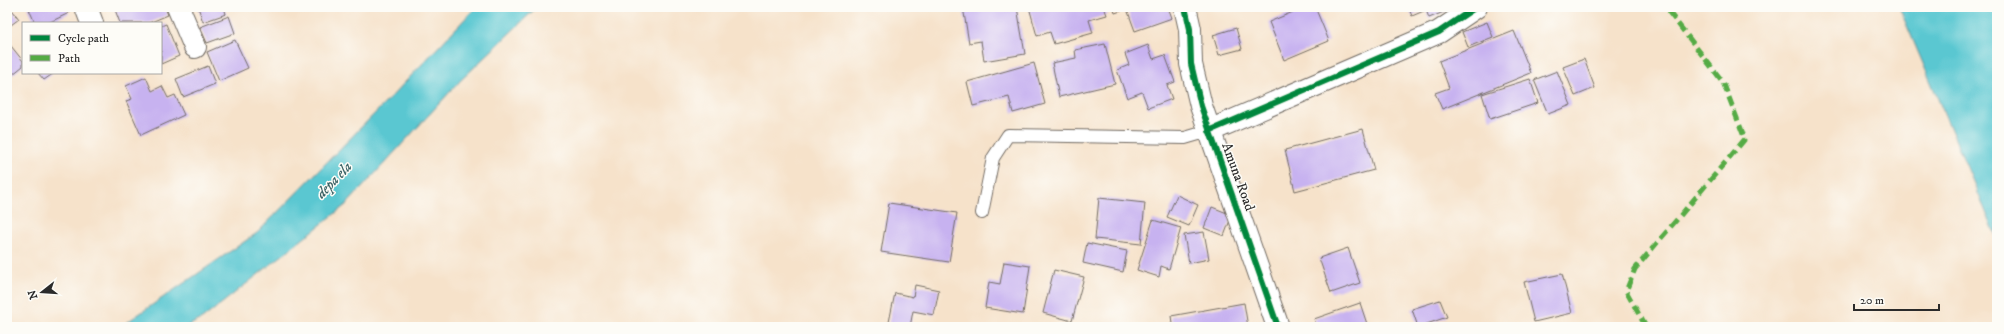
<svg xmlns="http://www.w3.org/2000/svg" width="2004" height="334" viewBox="0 0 2004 334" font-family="'IM FELL DW Pica',serif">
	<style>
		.water { fill: #5ac7d1; stroke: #42797e }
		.building { fill: #c7b2f0 }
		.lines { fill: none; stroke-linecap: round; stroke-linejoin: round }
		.lane-casing { stroke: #726b63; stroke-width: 14 }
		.street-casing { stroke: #726b63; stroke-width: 24 }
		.secondary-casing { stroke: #726b63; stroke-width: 24 }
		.lane { stroke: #fff; stroke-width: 12 }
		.street { stroke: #fff; stroke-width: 22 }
		.secondary { stroke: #fff; stroke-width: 22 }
		.quiet { stroke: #54ab44; stroke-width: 5; stroke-dasharray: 10 5; stroke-linecap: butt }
		.cycleway-casing { stroke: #fdfcf7; stroke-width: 8 }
		.cycleway { stroke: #00873e; stroke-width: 6 }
		.labels { text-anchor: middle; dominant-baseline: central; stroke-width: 3; stroke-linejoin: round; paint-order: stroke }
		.street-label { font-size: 14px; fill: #2b2b2b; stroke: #fdfcf7 }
		.water-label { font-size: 15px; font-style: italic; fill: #3b6265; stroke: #fdfcf7 }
	</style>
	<rect width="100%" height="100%" fill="#fdfcf7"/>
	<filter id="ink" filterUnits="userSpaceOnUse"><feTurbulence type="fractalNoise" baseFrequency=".025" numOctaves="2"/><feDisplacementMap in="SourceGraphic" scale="8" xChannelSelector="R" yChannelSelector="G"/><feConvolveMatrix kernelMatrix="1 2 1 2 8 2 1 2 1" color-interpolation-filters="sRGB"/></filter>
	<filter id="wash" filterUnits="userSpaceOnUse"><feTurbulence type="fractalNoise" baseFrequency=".012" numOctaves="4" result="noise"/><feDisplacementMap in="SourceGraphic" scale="16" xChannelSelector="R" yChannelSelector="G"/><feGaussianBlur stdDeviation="0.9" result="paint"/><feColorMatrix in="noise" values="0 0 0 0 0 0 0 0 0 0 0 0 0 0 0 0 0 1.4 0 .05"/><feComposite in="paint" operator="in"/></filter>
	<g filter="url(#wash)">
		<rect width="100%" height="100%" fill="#f6e2ca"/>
		<path class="water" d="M476,7H537L460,81L347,204L202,319L185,327H120L257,233L392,96Z
			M1899,7H1997V238Z"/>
		<g id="blocks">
			<path class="building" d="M10,7L19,19L7,28V8Z
				M28,7H66L69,13L48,23H35Z
				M114,7H165L168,15L149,23H120Z
				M198,7H224L226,14L203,22Z
				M963,7H1017L1025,54L984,61L981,41L969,43Z
				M1029,7H1104L1107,15L1089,20L1093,33L1054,44L1050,32L1037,36Z
				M1113,7H1168L1172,18L1135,31L1127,9L1115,13Z
				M1305,7H1315L1329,41L1284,60L1269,22Z
				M1408,7H1456L1429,18L1426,10L1412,16Z
				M229,16L235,33L207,43L200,27Z
				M1487,22L1493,37L1468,47L1462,32Z
				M166,24L179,56L161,64V26Z
				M1236,28L1242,49L1219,55L1213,35Z
				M1514,31L1531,73L1442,109L1435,93L1449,88L1439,61Z
				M235,40L248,68L219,81L207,52Z
				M7,41L23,61V66L7,79Z
				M1105,44L1115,84L1059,97L1052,63L1076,58L1075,50Z
				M1148,45L1153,59L1165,55L1175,82L1167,85L1172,99L1148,108L1142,92L1127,98L1117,70L1129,65L1125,54Z
				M1584,59L1595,88L1575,96L1563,67Z
				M1034,63L1045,104L1013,113L1009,97L973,106L967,82Z
				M208,66L215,84L183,97L176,79Z
				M1557,71L1571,105L1548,114L1534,80Z
				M38,73H54L44,80Z
				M146,77L152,91L162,86L168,98L175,95L184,115L141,135L126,101L132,99L126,86Z
				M1530,79L1538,103L1490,119L1482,94Z
				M1363,129L1374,170L1295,191L1285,150Z
				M1177,195L1198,205L1189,226L1167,217Z
				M1099,198L1145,203L1141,244L1095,239Z
				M889,203L957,213L949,262L881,252Z
				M1212,207L1232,215L1224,236L1204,228Z
				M1153,220L1181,228L1169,269L1161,266L1159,277L1137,270Z
				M1204,232L1209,259L1189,263L1184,235Z
				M1087,243L1127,251L1123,272L1083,263Z
				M1348,248L1360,283L1331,293L1319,258Z
				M1004,262L1030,266L1023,314L985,308L989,282L1000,284Z
				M1054,270L1084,277L1072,321L1043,313Z
				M1562,274L1572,313L1534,322L1524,282Z
				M915,285L939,290L934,315L913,311L910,327H888L895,293L913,297Z
				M1440,300L1447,317L1418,327L1412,309Z
				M1244,303L1248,327H1150L1172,323L1171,316Z
				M1360,303L1368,327H1317L1314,319Z"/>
		</g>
	</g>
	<g filter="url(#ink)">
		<use href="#blocks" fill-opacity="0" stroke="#726b63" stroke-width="1"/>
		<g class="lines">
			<defs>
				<path id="lane" d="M982,213L993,158L1008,135L1185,138L1209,131"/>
				<path id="street" d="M86,7L92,23
					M178,7L195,47
					M1209,131L1439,32L1476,7"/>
				<path id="secondary" d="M1185,7L1190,29L1191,64L1201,106L1278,327"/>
			</defs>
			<use href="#lane" class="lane-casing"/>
			<use href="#street" class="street-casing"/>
			<use href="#secondary" class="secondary-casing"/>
			<use href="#lane" class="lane"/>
			<use href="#street" class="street"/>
			<use href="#secondary" class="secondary"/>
			<path class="quiet" d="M1646,327L1626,291L1635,269L1745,139L1723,82L1665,7"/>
			<defs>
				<path id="cycleway" d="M1185,7L1190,29L1191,64L1201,106L1278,327
					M1209,131L1439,32L1476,7"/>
			</defs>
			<use href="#cycleway" class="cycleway-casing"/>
			<use href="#cycleway" class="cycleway"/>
		</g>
	</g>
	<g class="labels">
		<g class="street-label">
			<text transform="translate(1238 177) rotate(70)">Amuna Road</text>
		</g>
		<g class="water-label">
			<text transform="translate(334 180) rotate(-46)">depa ela</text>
		</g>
	</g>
	<rect width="2004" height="334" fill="none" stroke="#fdfcf7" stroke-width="24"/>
	<rect x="22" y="22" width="140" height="52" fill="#fdfcf7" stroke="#a9a8a5"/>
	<rect x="30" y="35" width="20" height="6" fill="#00873e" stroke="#a9a8a5"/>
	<text x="58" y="42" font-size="12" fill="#2b2b2b">Cycle path</text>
	<rect x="30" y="55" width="20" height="6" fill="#54ab44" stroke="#a9a8a5"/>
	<text x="58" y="62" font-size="12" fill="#2b2b2b">Path</text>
	<g transform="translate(42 292) rotate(253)" stroke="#fdfcf7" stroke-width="3" paint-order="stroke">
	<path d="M0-3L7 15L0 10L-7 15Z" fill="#2b2b2b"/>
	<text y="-6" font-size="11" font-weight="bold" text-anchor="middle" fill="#2b2b2b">N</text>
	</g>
	<path d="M1854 304v6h85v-6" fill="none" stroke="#2b2b2b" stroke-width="2"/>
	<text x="1860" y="304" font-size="12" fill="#2b2b2b" stroke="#fdfcf7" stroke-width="3" paint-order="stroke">20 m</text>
</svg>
